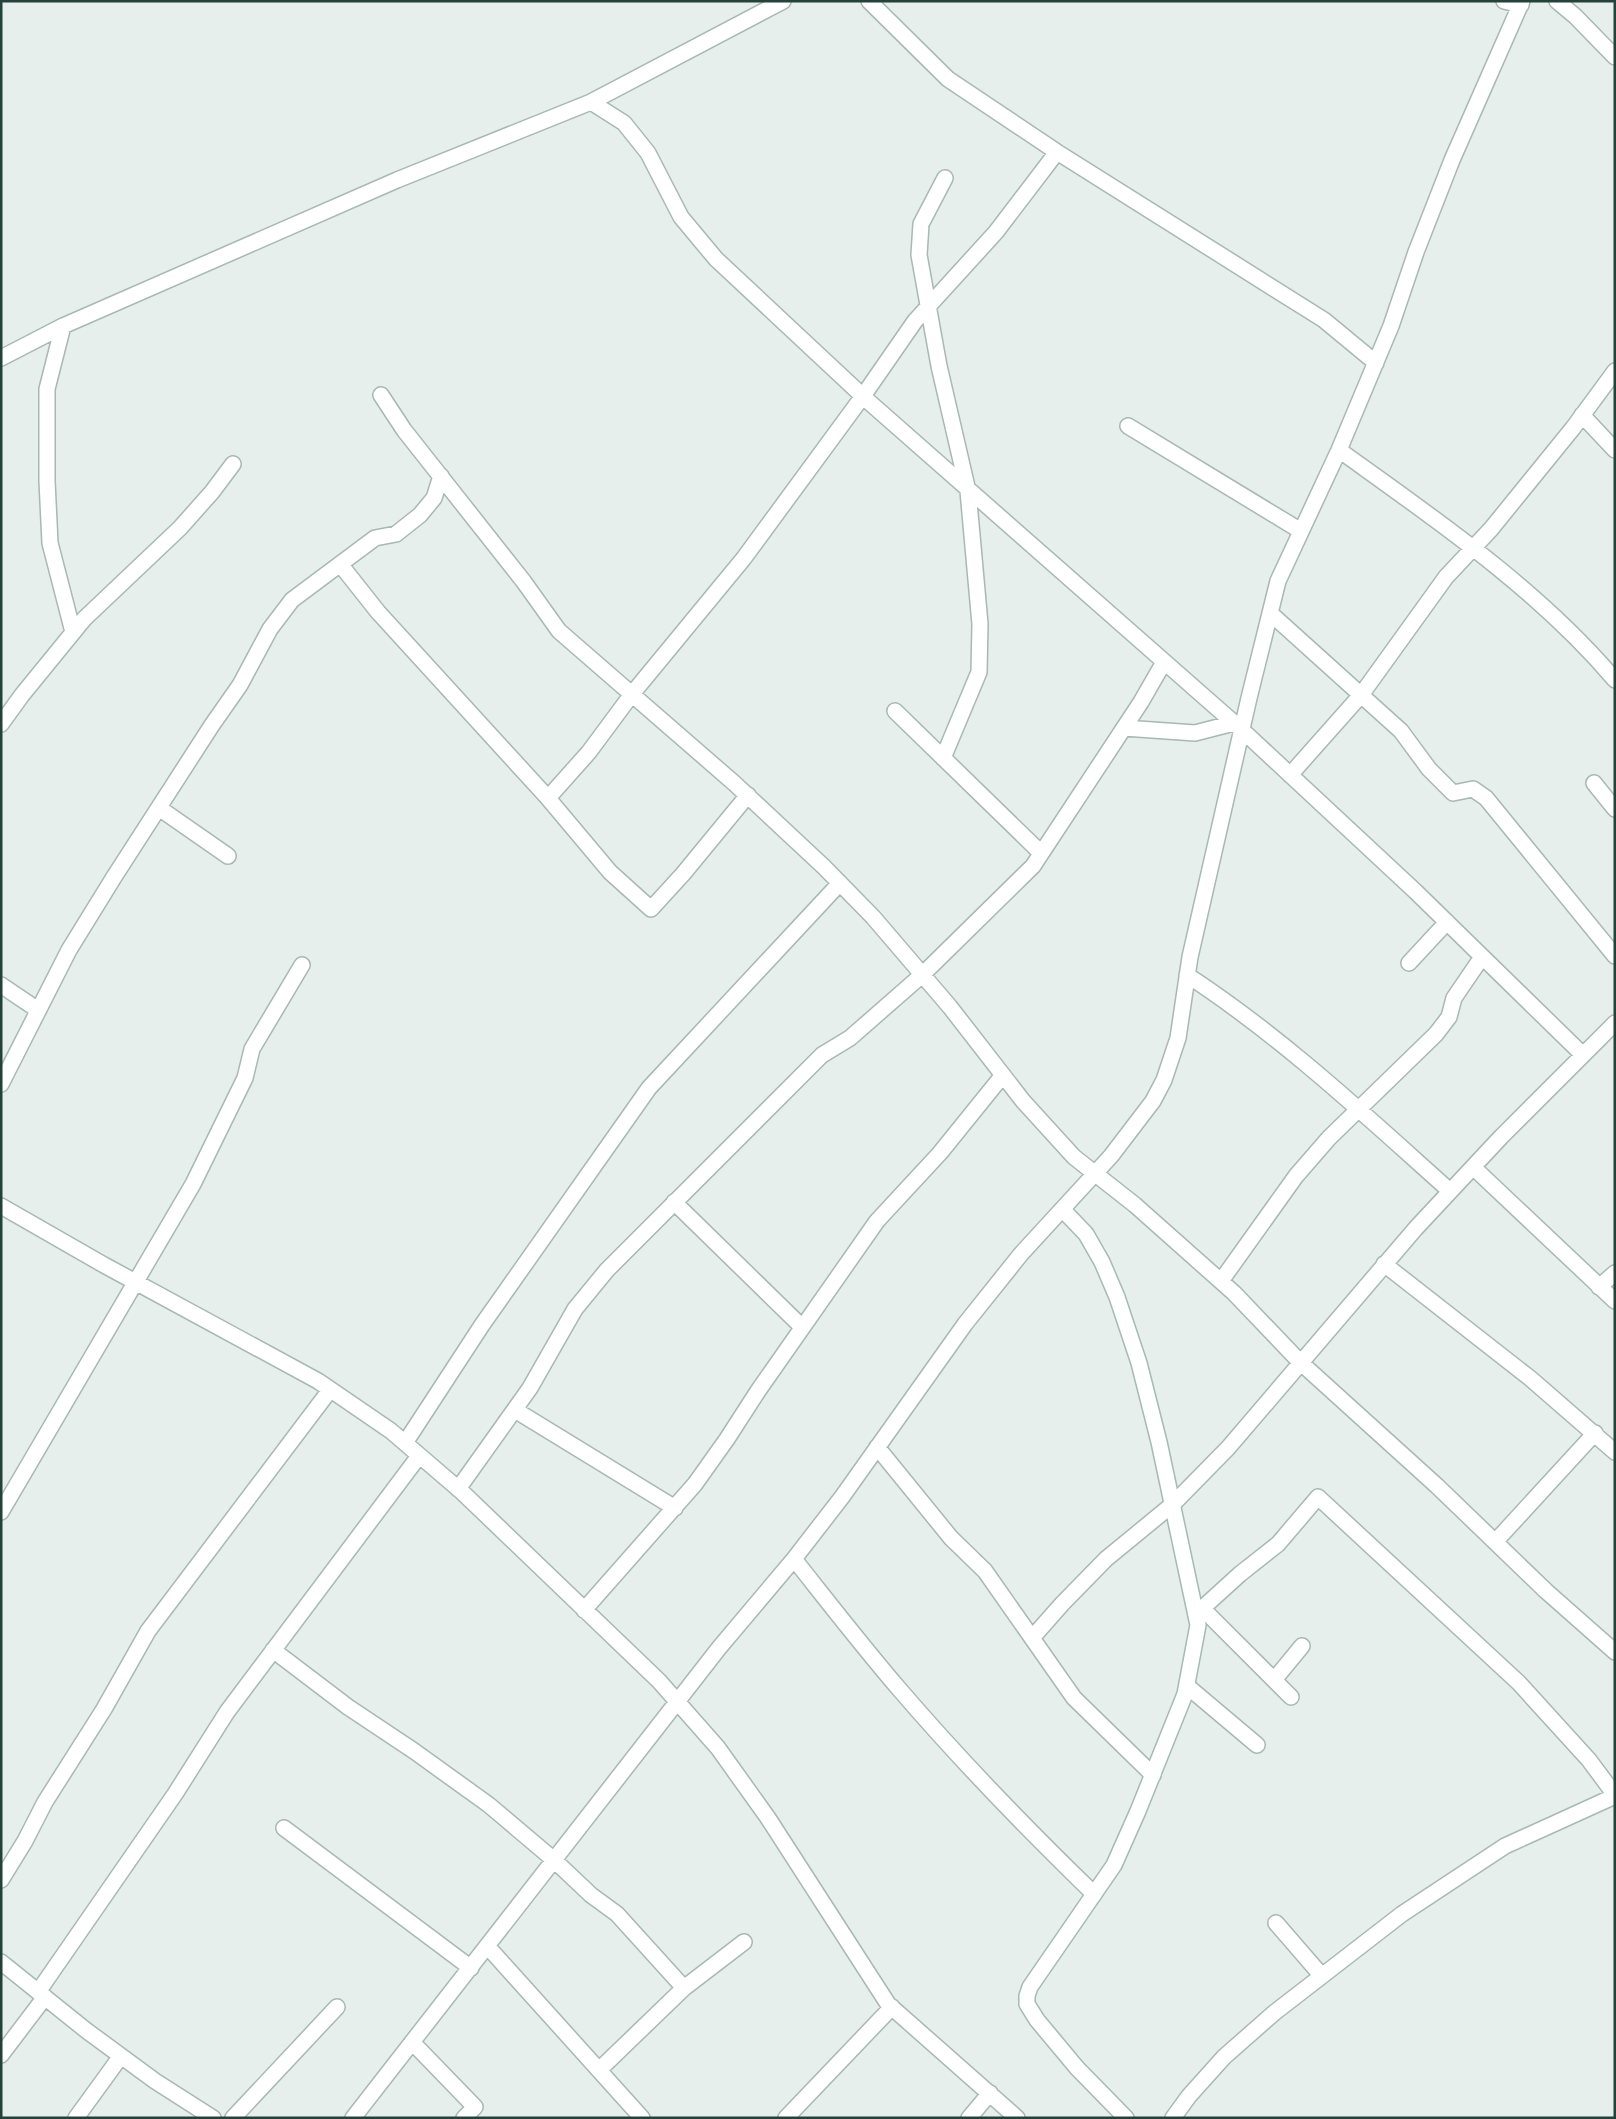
<svg xmlns="http://www.w3.org/2000/svg" width="1616" height="2119" font-family="Jost,sans-serif">
<style>
.lines{fill:none;stroke-linecap:round;stroke-linejoin:round}
.street-casing{stroke:#a8b8b2;stroke-width:18}
.secondary-casing{stroke:#a4bbb3;stroke-width:18}
.street{stroke:#fff;stroke-width:15}
.secondary{stroke:#fff;stroke-width:15}
</style>
<rect width="100%" height="100%" fill="#e6efeb"/>
<g class="lines">
<!-- street casing -->
<g class="street-casing">
<path id="street" d="M869 1 948 79 1057 152 1324 320 1376 363
M1504 1 1521 5
M1557 1 1575 16 1615 57
M591 102 624 123 648 153 681 217 716 259 868 401 1242 730 1415 891 1583 1055
M63 326 47 389V481L50 543 73 632
M1 358 63 326 397 180 591 102 783 1
M381 395 404 430 524 582 559 631 734 783 824 867 873 917 950 1007 1023 1101 1074 1157 1135 1205 1234 1293 1300 1362 1437 1486 1546 1591 1615 1652
M1582 415 1615 450
M1128 426 1301 531
M1339 450C1435 519 1538 589 1615 680
M340 564 378 612 547 797 610 872 651 909 683 874 748 795
M1270 613 1401 731 1429 769 1453 793 1473 789 1486 798 1615 956
M895 711 1041 853
M1 724 22 695 84 619 180 528 212 492 233 464
M1124 728 1195 733 1234 723
M943 758 979 672 980 624 968 491 939 366 919 255 921 224 945 178
M1290 775 1361 695 1446 577 1491 529 1573 428 1615 371
M1594 783 1615 809
M548 798 589 752 632 694 744 558 863 396 915 321 996 232 1057 152
M159 808 228 856
M1409 963 1447 922
M1187 975C1282 1037 1366 1116 1450 1191
M1 985 38 1010
M1 1084 69 950 114 877 212 725 240 685 270 629 292 600 375 538 396 534 420 515 434 498 441 476
M1473 1167 1615 1301
M674 1202 802 1327
M1 1206 104 1265 318 1381 391 1431 462 1492 659 1681 718 1748 768 1818 888 2004 1017 2118
M1384 1264 1531 1379 1615 1452
M1221 1281 1296 1176 1329 1138 1436 1034 1449 1017 1454 998 1482 957
M1599 1287 1615 1273
M515 1410 675 1508
M405 1443 482 1325 649 1088 840 883
M877 1447 951 1538 985 1571 1074 1698 1153 1775
M458 1489 530 1388 575 1309 607 1270 822 1055 850 1038 922 975 1033 866 1141 702 1164 662
M1 1512 193 1184 245 1078 252 1049 302 965
M1495 1542 1595 1433
M794 1559C829 1603 863 1647 900 1690 961 1761 1027 1829 1094 1894
M1202 1608 1291 1697
M584 1610 695 1484 727 1439 758 1391 877 1221 940 1153 1003 1075
M1196 1614 1240 1574 1278 1544 1318 1497 1519 1683 1589 1760 1615 1795
M1032 1638 1062 1604 1106 1559 1173 1504 1228 1448 1416 1228 1501 1137 1615 1023
M273 1650 348 1707 414 1751 489 1805 554 1860 591 1895 617 1914 684 1988
M1274 1680 1302 1646
M1187 1686 1257 1745
M284 1828 471 1968
M1 1880 25 1841 45 1802 104 1709 148 1631 330 1390
M1276 1923 1321 1975
M488 1947 642 2118
M1 1962 87 2031 155 2081 213 2118
M38 1992 175 1794 227 1712 419 1456
M412 2042 475 2107 464 2118
M1 2055 45 1997
M599 2070 684 1988 744 1942
M76 2118 121 2056
M233 2118 337 2007
M353 2118 719 1648 794 1559 842 1497 965 1324 1021 1254 1111 1156 1153 1101 1164 1080 1178 1038 1190 957 1249 698 1278 581 1339 450 1391 326 1416 252 1452 160 1522 1
M786 2118 892 2007
M969 2118 990 2093
M1173 2118 1189 2096 1224 2057 1274 2013 1402 1914 1505 1846 1615 1796"/>
</g>
<!-- secondary casing -->
<g class="secondary-casing">
<path id="secondary" d="M1063 1210 1086 1234 1102 1262 1117 1297 1139 1363 1159 1442 1198 1625 1185 1694 1138 1811 1114 1865 1030 1987 1027 1996V2004L1037 2020 1077 2068 1126 2118"/>
</g>
<!-- street -->
<use href="#street" class="street"/>
<!-- secondary -->
<use href="#secondary" class="secondary"/>
</g>
<!-- border -->
<rect width="1616" height="2119" fill="none" stroke="#24423a" stroke-width="5"/>
</svg>
